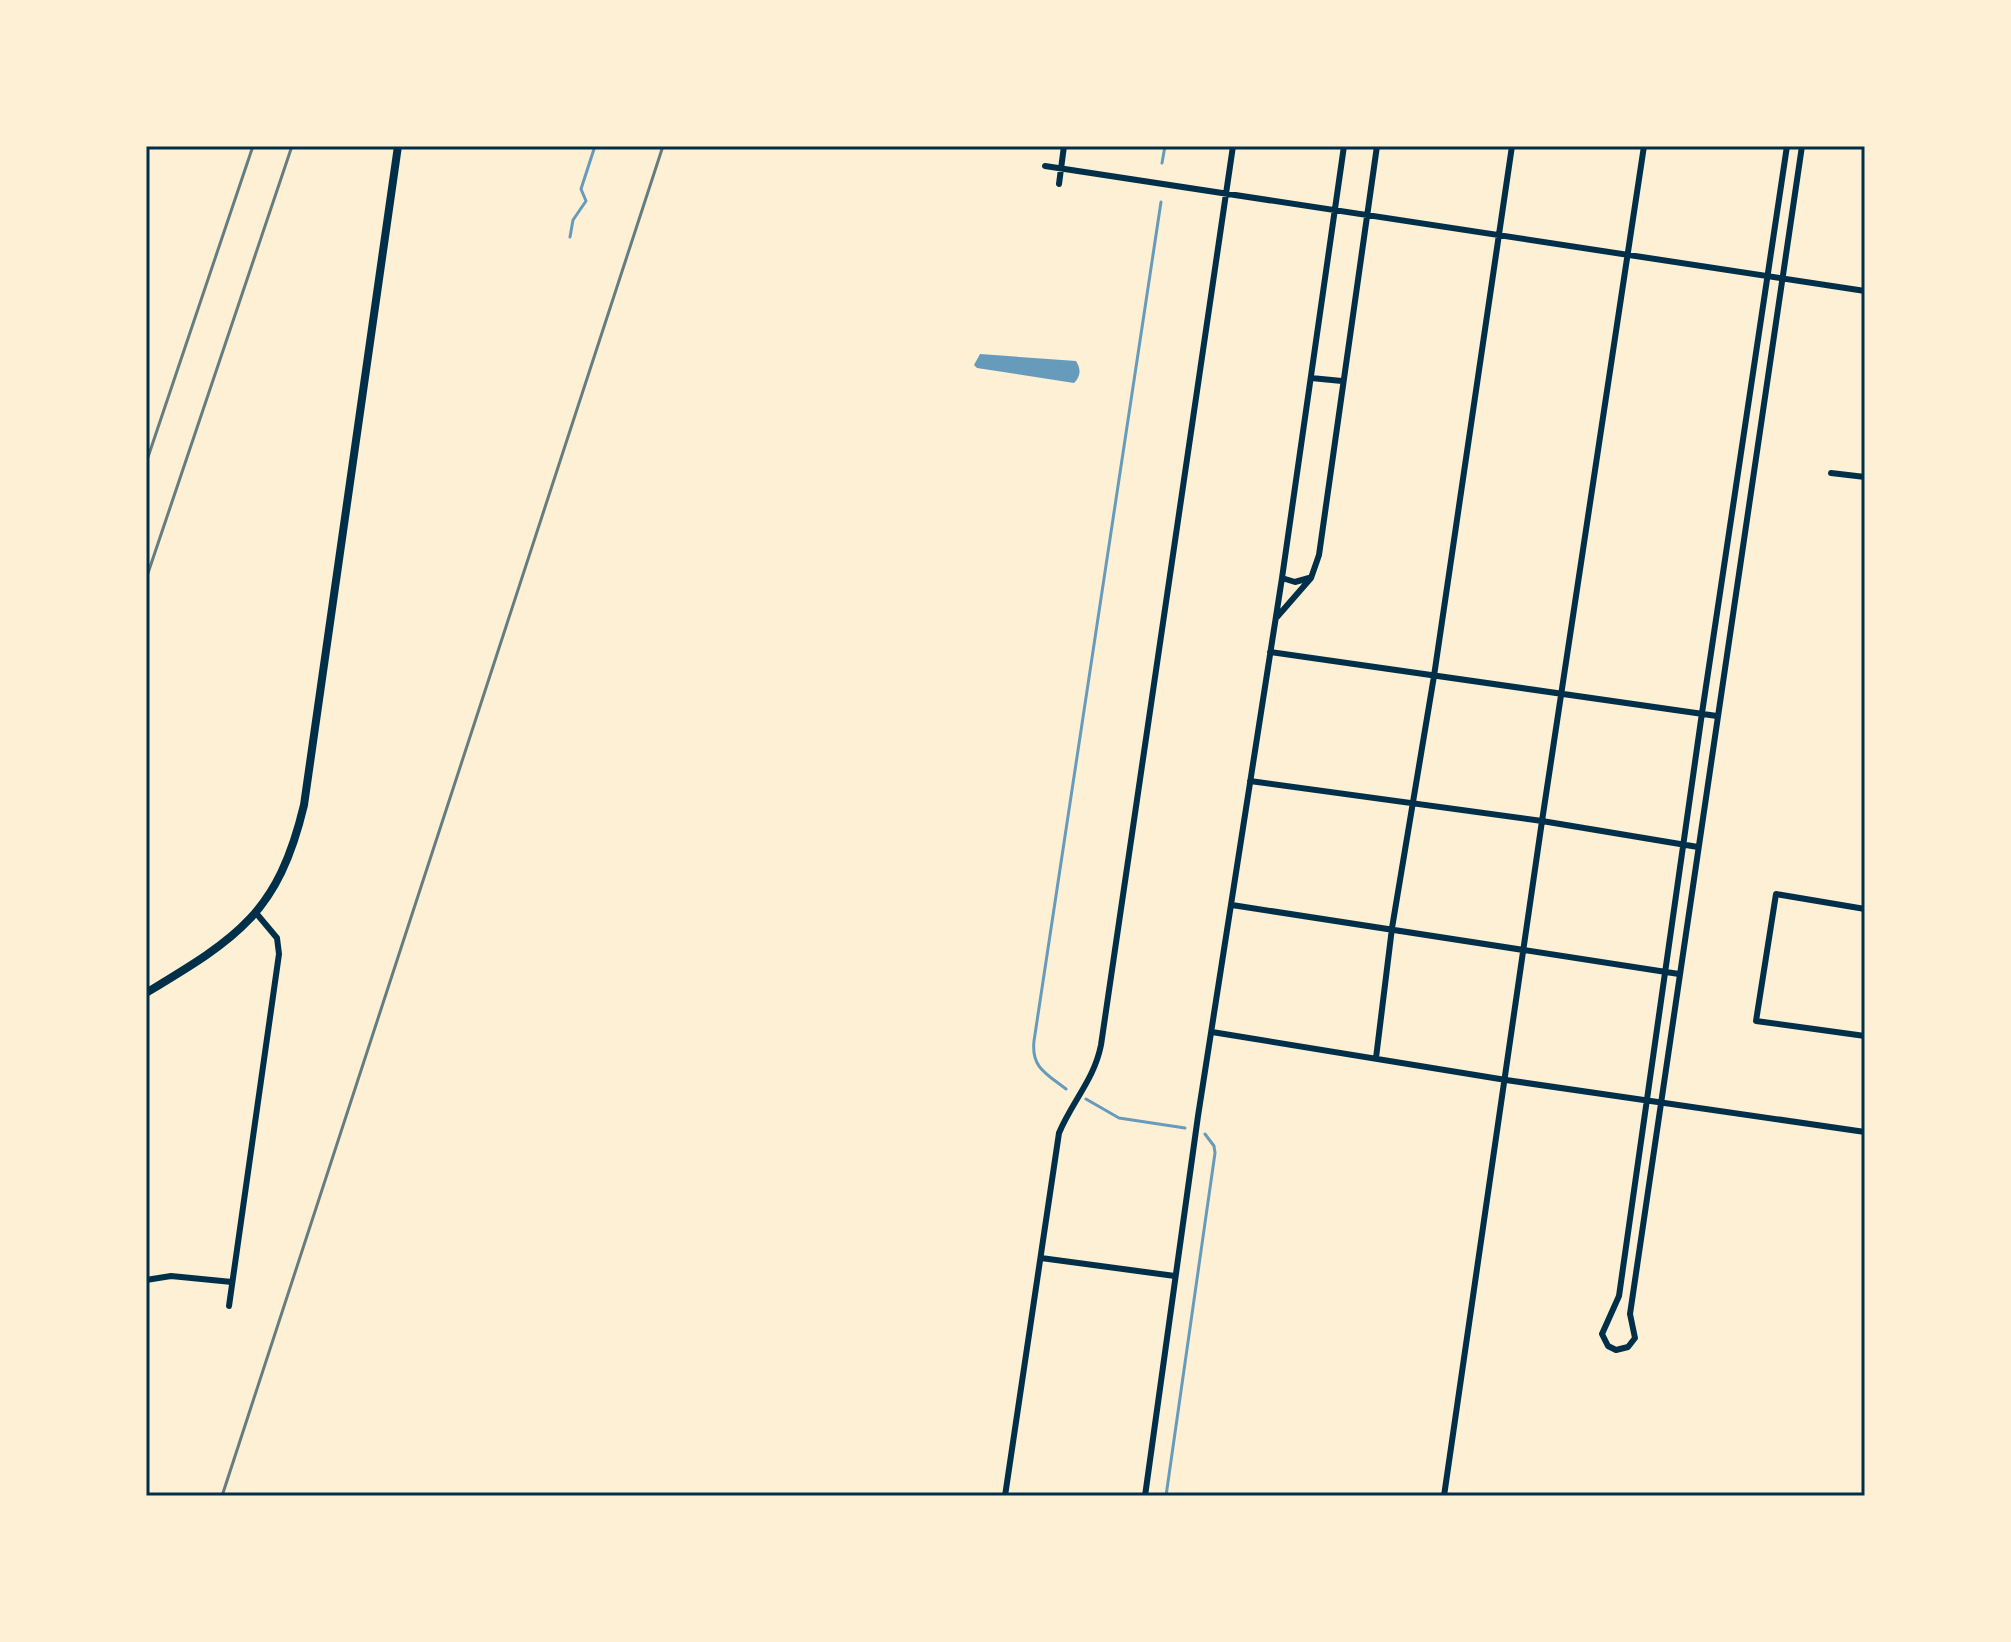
<svg xmlns="http://www.w3.org/2000/svg" width="2011" height="1642" font-family="Lato,sans-serif">
<style>
.water{fill:#669bbc}
.lines{fill:none;stroke-linecap:round;stroke-linejoin:round}
.stream{stroke:#669bbc;stroke-width:3}
.minor{stroke:#003049;stroke-width:6}
.secondary{stroke:#003049;stroke-width:8}
.rail{stroke:#657d81;stroke-width:3}
.neatline{fill:none;stroke:#003049;stroke-width:3}
</style>
<rect width="100%" height="100%" fill="#fdf0d5"/>
<!-- water -->
<path class="water" d="M980 354 1076 361C1081 369 1081 376 1074 383L977 368 974 365Z"/>
<g class="lines">
<!-- stream -->
<path class="stream" d="M1162 163 1165 146
M570 237 573 220 586 201 581 189 595 146
M1066 1089C1047 1074 1031 1068 1034 1041L1161 202
M1086 1099 1119 1118 1185 1128
M1166 1496 1215 1153 1214 1146 1205 1134"/>
<!-- minor -->
<path class="minor" d="M1787 146 1702 713 1619 1296 1602 1334 1608 1346 1616 1350 1628 1347 1635 1338 1630 1314 1802 146
M1045 166 1865 291
M1059 184 1064 146
M1311 378 1342 381
M1831 473 1865 477
M1282 578 1295 582 1309 578
M1277 617 1311 578 1319 555 1377 146
M1270 652 1717 716
M1250 781 1542 821 1698 847
M1232 905 1679 974
M1865 909 1776 894 1756 1021 1865 1036
M1212 1032 1506 1080 1865 1132
M1376 1058 1392 928 1434 676 1512 146
M1041 1258 1175 1276
M146 1280 171 1276 232 1282
M229 1306 279 954 277 938 256 913
M1005 1496 1059 1133C1073 1100 1094 1080 1101 1045L1233 146
M1145 1496 1198 1116 1282 578 1344 146
M1444 1496 1542 821 1644 146"/>
<!-- secondary -->
<path class="secondary" d="M146 993C237 938 278 914 304 805L398 146"/>
<!-- rail -->
<path class="rail" d="M146 463 253 146
M146 579 292 146
M222 1496 663 146"/>
</g>
<!-- border -->
<rect width="2011" height="1642" fill="none" stroke="#fdf0d5" stroke-width="296"/>
<rect x="148" y="148" width="1715" height="1346" class="neatline"/>
</svg>
